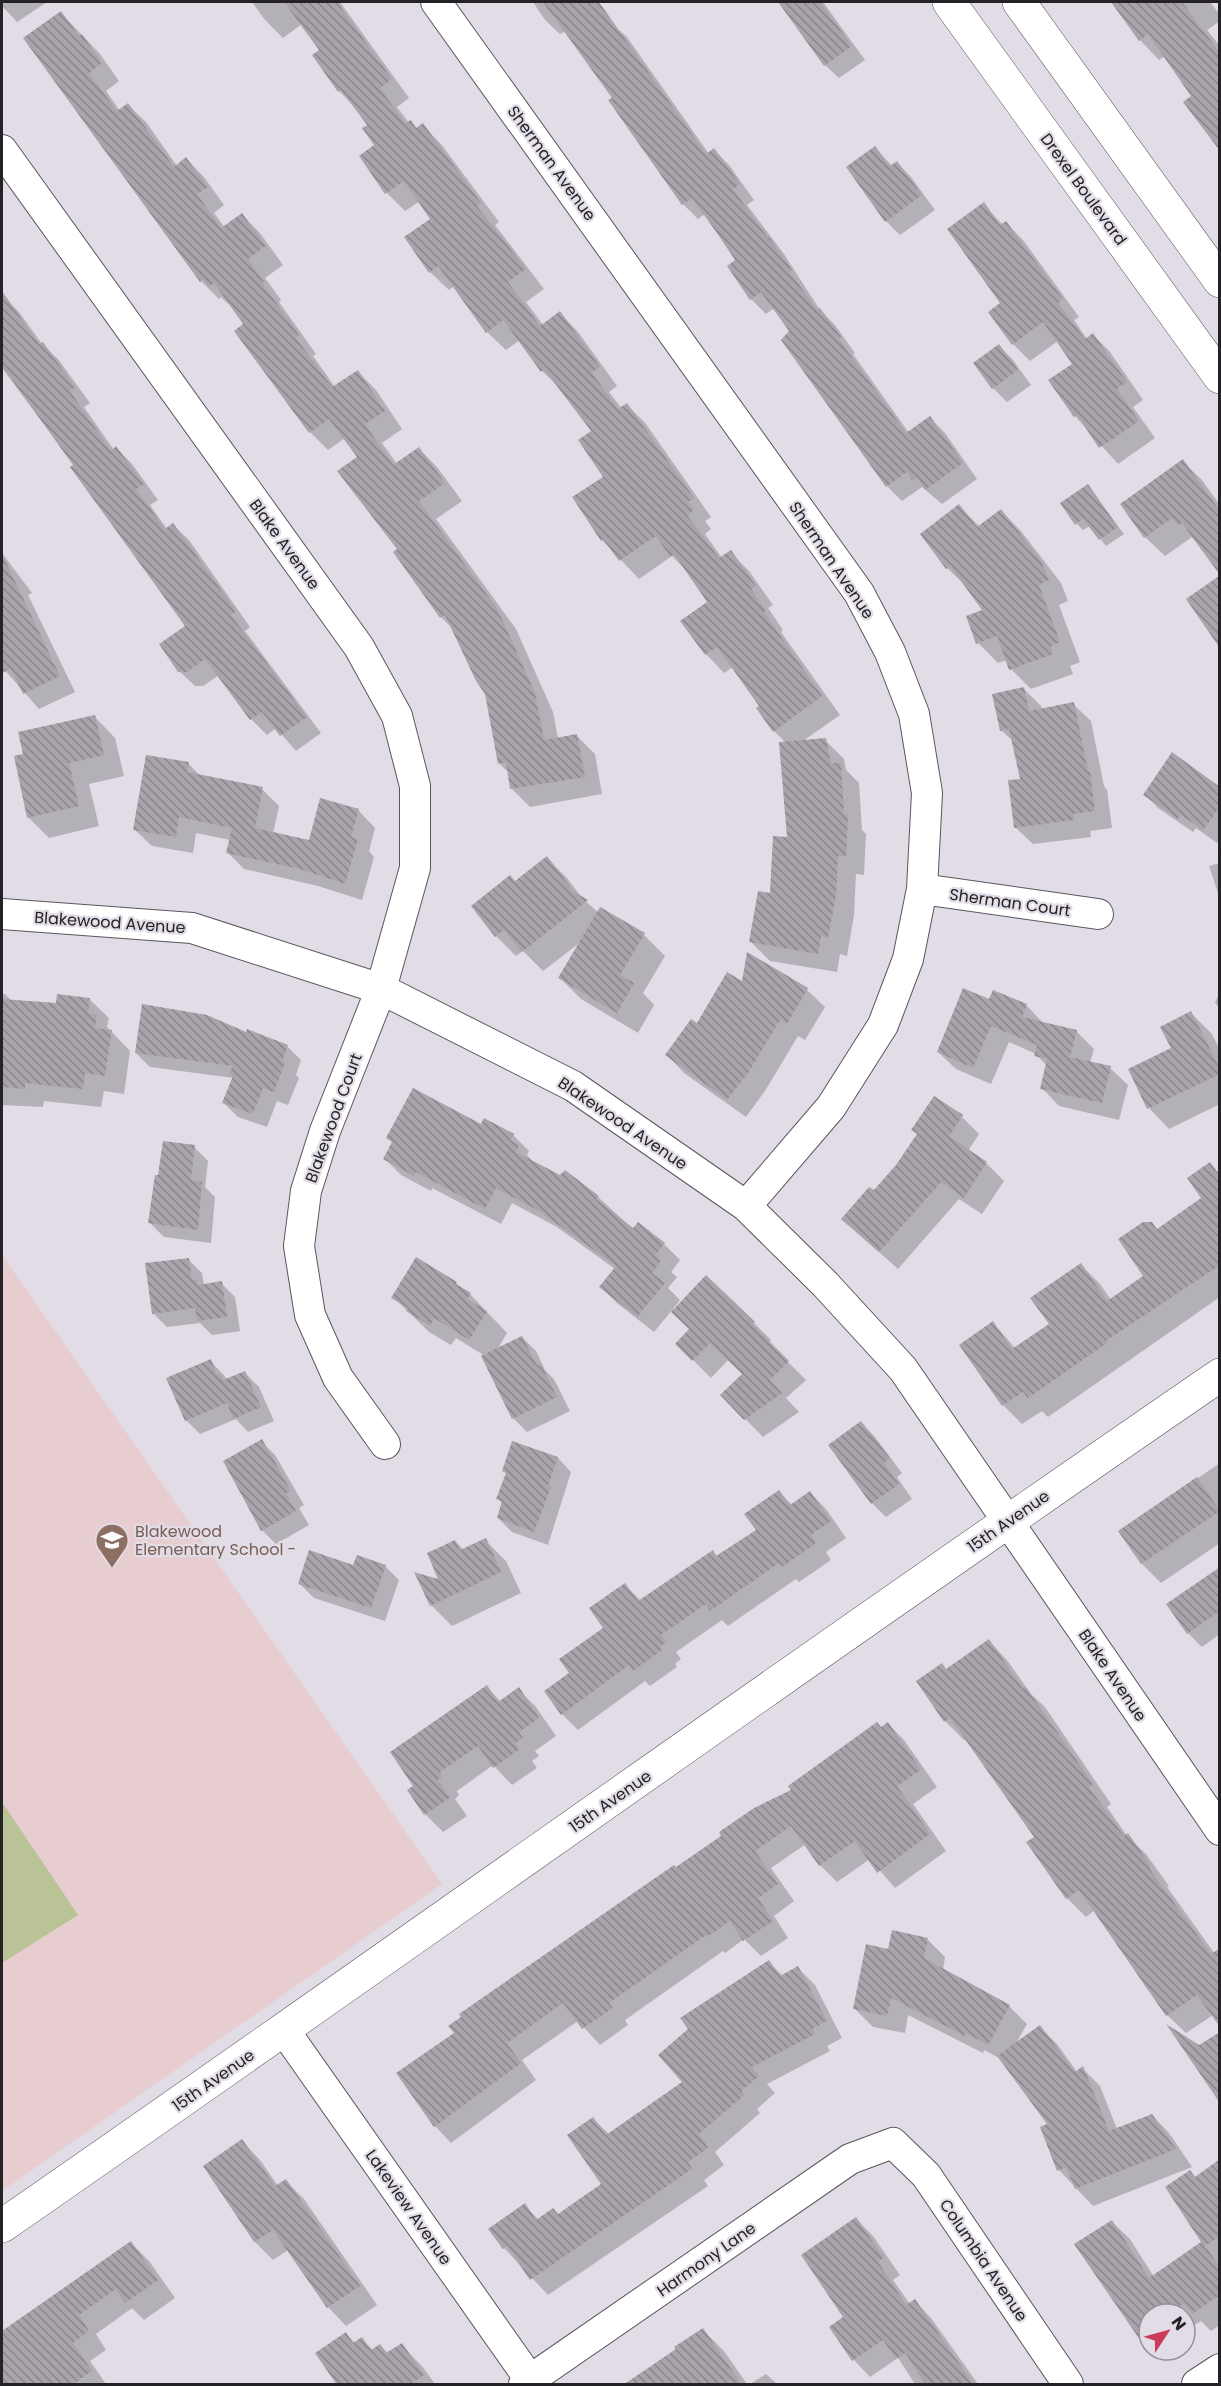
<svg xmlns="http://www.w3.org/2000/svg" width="1221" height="2386" font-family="Poppins,sans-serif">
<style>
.education{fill:#e7cdcf}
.grass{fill:#bac396}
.shadow{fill:#0003}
.building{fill:url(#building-back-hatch)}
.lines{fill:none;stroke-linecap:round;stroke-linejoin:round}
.minor-casing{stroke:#5a565e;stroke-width:32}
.tertiary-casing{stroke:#5a565e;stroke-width:34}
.minor{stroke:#fff;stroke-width:30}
.tertiary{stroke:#fff;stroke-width:33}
.labels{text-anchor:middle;stroke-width:4.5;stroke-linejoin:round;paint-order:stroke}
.street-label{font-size:16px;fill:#242226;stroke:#e1dce5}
.education-label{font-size:16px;fill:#785e54;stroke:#e1dce5;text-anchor:start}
</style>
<defs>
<pattern id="building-back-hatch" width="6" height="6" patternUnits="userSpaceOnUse" patternTransform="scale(1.5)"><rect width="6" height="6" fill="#aaa3ab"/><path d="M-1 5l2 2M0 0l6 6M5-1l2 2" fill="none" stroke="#8a848b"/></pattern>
</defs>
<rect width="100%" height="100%" fill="#e1dce5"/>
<!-- education -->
<path class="education" d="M2 1255 442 1884 2 2191Z"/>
<!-- grass -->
<path class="grass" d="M2 1802 78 1915 2 1963Z"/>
<!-- shadow -->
<path class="shadow" d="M2 2H47L17 22 2 6Z
M252 2H340L409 98 397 107 409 123 410 122 417 129 422 125 441 144 499 222 495 225 544 289 526 302 543 325 560 313 578 332 617 386 609 392 622 409 627 405 646 424 711 517 705 521 711 529 705 534 722 558 730 552 749 571 773 605 768 608 783 630 781 632 840 715 803 741 825 740 844 759 846 770 859 783 862 830 866 834 864 875 856 874 854 915 847 956 840 954 837 972 770 961 751 942 772 895 789 838 786 743 774 731 761 707 733 667 724 673 706 654 709 602 689 573 672 556 639 579 602 540 606 477 593 432 561 389 542 371 520 340 506 350 487 332 454 286 449 290 430 272 432 219 420 201 405 211 387 193 377 145 369 125 356 108 339 91 321 51 302 24 283 38 265 20Z
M533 2H595L611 23 627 37 709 154 714 150 729 165 754 200 747 205 784 254 820 310 835 325 855 353 853 354 909 433 930 418 945 433 977 479 942 504 922 487 902 501 887 486 791 331 774 308 766 314 751 299 737 261 705 214 698 219 683 204 614 98 566 31 560 34 545 20Z
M780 2H823L865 60 839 78 825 65Z
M1113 2H1210L1220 15V21L1207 30 1220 46V149L1194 96 1165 56 1159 60 1140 40Z
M61 13 100 54 119 81 106 91 120 111 128 105 146 122 177 166 186 159 204 177 224 205 214 213 225 228 242 215 260 233 283 265 265 278 281 300 279 302 316 354 313 356 335 387 358 372 376 390 402 429 382 443 397 464 419 449 437 467 462 501 436 519 516 629 553 712 558 739 577 736 595 754 602 794 530 807 512 789 509 773 499 763 486 693 453 629 441 617 399 550 359 457 345 438 328 450 310 432 230 302 228 304 221 297 219 299 201 281 25 39Z
M875 148 892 166 897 163 911 177 935 210 900 235 886 221Z
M983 204 1003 225 1006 223 1023 240 1079 317 1074 320 1087 339 1093 335 1110 352 1143 400 1133 407 1155 438 1118 464 1075 416 1050 381 1074 365 1058 341 1030 361 1013 344 1002 303Z
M3 296 19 312 42 344 58 359 90 403 84 407 114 450 116 448 132 464 158 500 150 505 167 529 173 525 189 540 250 627 245 631 321 733 296 751 276 728 267 735 251 719 219 675 203 686H195L179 671 187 626 75 466 2 368V298Z
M999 346 1013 360 1031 385 1007 402 993 388Z
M1182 461 1202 480 1220 505V573L1192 537 1165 556 1145 537Z
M1088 486 1124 534 1106 546 1090 526 1083 530 1077 524Z
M959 506 980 527 1001 511 1021 531 1061 583 1068 601 1059 605 1080 662 1070 666 1073 674 1031 689 1011 669 1008 660 998 663 978 643 985 611 968 588 947 568Z
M2 553 32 593 28 595 75 692 39 709 2 667Z
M1220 577V641L1188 600Z
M1024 689 1041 706 1042 710 1073 704 1091 721 1104 786 1107 790 1112 828 1090 831 1091 837 1033 844 1015 827 1022 780 1014 742 1001 730Z
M95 717 115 738 124 776 89 784 99 826 49 838 28 817 24 755Z
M188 763 201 777 262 789 279 806 273 834 310 842 322 800 359 811 375 828 369 851 374 857 362 900 318 886 244 869 227 852 230 840 196 833 193 853 152 846 135 830Z
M1220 789V840L1217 843 1196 828 1193 832 1158 808 1145 794Z
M547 858 567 878 583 899 599 913 644 935 665 956 643 993 654 1005 638 1033 581 999 560 978 582 941 543 971 523 951 516 956 496 936 515 882Z
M1220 863V899L1209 866Z
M743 983 807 990 825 1007 805 1040 798 1036 765 1091 746 1117 684 1073 667 1055Z
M1220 991V1008L1215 1003Z
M993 992 1027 1006 1044 1024 1076 1031 1094 1049 1090 1063 1110 1068 1128 1085 1119 1120 1059 1106 1042 1088 1047 1066 1036 1054 1009 1042 991 1084 956 1069 938 1052 990 1001Z
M2 994H5L12 1001 57 1004 89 999 109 1018 107 1027 130 1051 124 1094 104 1091 101 1107 44 1101 43 1107 3 1105 2 1103Z
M1191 1013 1212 1034 1220 1050V1104L1169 1129 1149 1108Z
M246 1034 287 1046 301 1060 296 1075 299 1078 288 1105 277 1101 267 1127 238 1117 224 1103 234 1078 150 1067 136 1053Z
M962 1117 979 1134 968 1151 986 1163 1004 1181 982 1214 959 1199 898 1269 861 1236 874 1192Z
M481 1126 513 1135 529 1151 527 1155 534 1163 598 1197 634 1230 664 1244 680 1260 671 1272 677 1277 668 1288 680 1300 673 1309 675 1310 754 1323 771 1340 769 1343 806 1380 786 1398 799 1412 763 1437 722 1395 744 1374 728 1360 711 1378 677 1344 690 1329 672 1310 654 1332 617 1303 601 1287 615 1269 557 1227 512 1203 501 1224 432 1188 431 1191 401 1175 385 1159 393 1143 388 1138Z
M194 1147 208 1161 205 1187 215 1197 211 1243 164 1237 150 1223Z
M1210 1164 1220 1174V1297L1048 1417 1042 1411 1022 1424 1003 1405 993 1323 1016 1349 1052 1324 1081 1265 1100 1284 1111 1300 1145 1276 1158 1230 1203 1198Z
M188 1259 202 1273 204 1285 221 1283 235 1297 240 1331 212 1335 200 1323 167 1327 153 1313Z
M456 1284 470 1294 507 1333 497 1350 522 1337 536 1351 545 1370 554 1379 570 1411 527 1432 513 1418 483 1356H485L456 1338 451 1345 429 1332 393 1297Z
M210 1361 224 1375 227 1380 245 1373 259 1387 274 1421 248 1432 236 1419 200 1434 186 1420Z
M861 1423 875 1437 902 1473 897 1477 912 1499 886 1517 872 1503Z
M261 1441 275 1455 304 1505 299 1508 309 1525 276 1544 262 1530Z
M558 1458 571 1472 548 1545 512 1532 498 1518 503 1504 498 1499 507 1474 503 1471Z
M1220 1463V1543L1161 1583 1142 1564 1120 1532Z
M779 1492 792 1505 810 1493 826 1509 846 1538 826 1552 831 1560 799 1582 796 1579 728 1626 722 1620 676 1652 681 1659 675 1664 677 1667 650 1686 645 1681 578 1730 562 1714 571 1673 605 1628 625 1585 641 1601 713 1552 718 1557 758 1530Z
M485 1540 506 1561 521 1593 452 1626 431 1605 455 1541 464 1550Z
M354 1566H385L399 1580 385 1621 314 1598 300 1584Z
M1220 1569V1634L1202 1647 1188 1633Z
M989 1641 1007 1660 1031 1694 1045 1707 1111 1804 1107 1807 1127 1836 1146 1854 1169 1886 1167 1887 1220 1961 1213 2015 1186 2033 1167 2015 1095 1910 1086 1917 1067 1898 1036 1837 966 1739 964 1740 945 1721 918 1682 942 1665 947 1670Z
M487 1687 501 1702 518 1689 536 1707 556 1736 535 1751 539 1756 532 1761 537 1768 512 1785 493 1765 457 1791 459 1795 455 1799 467 1816 443 1832 425 1814 409 1791 415 1786Z
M888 1724 904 1740 937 1787 913 1804 946 1851 895 1888 870 1859 837 1882 820 1865 806 1844 771 1868 794 1901 774 1916 788 1938 761 1956 744 1939 725 1953 723 1951 625 2020 628 2025 600 2045 578 2021 522 2060 536 2080 451 2143 435 2126 456 2034 676 1869 794 1791Z
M927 1939 945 1957 943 1970 1009 2006 1027 2024 1015 2045 1040 2027 1057 2044 1077 2072 1082 2068 1100 2086 1117 2129 1152 2115 1169 2133 1192 2167 1093 2206 1059 2170 1049 2125 1001 2059 984 2050 983 2053 908 2015 905 2033 873 2027 855 2009 889 1951Z
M769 1962 783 1976 798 1968 815 1985 842 2038 827 2046 830 2051 767 2084 775 2093 757 2109 760 2113 715 2152 724 2165 704 2180 708 2186 548 2295 504 2248 524 2205 539 2220 559 2215 603 2184 593 2119 609 2134 684 2082Z
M242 2141 260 2160 278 2186 286 2181 304 2199 377 2305 346 2326 328 2307 288 2250 273 2260 255 2242 205 2166Z
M1196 2178 1220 2199V2325L1211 2331 1201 2321 1185 2331V2314H1149V2346L1112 2222 1130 2239 1154 2277 1203 2243Z
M856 2219 873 2236 900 2275 893 2280 910 2304 915 2301 931 2318 978 2384H915L898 2358 870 2377 854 2360 845 2317Z
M131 2243 149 2261 175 2298 144 2320 132 2308 96 2334 106 2350 90 2361 106 2384H2V2341Z
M703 2330 724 2351 747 2384H636L633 2380Z
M346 2334 355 2343 362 2339 373 2350 380 2345 388 2353 401 2345 422 2366 435 2384H339Z
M766 2374 777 2384H750Z"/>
<!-- building -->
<path class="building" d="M284 2H337L392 79 380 88 405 123 411 120 416 128 423 123 481 203 477 206 526 269 508 282 540 326 560 311 600 367 592 373 618 409 627 403 694 498 688 502 694 510 687 515 719 558 731 550 756 586 751 589 766 611 764 612 822 696 773 732 756 708 759 706 717 647 705 655 680 621 707 602 674 554 670 557 656 536 619 561 603 539 601 541 572 497 603 477 578 440 591 431 544 369 541 372 503 320 486 333 438 266 429 273 404 237 430 219 404 181 385 194 359 156 374 145 362 128 367 125 341 90 338 92 312 55 319 50Z
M543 2H599L706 154 714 148 740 184 733 189 768 238 769 237 792 270 790 272 817 310 820 308 841 337 839 339 906 433 930 416 963 463 925 490 917 477 912 480 907 472 886 487 781 340 789 331 761 292 750 300 727 266 735 260 719 236 692 198 682 205 608 100 612 98Z
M778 2H820L852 46 824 66Z
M1111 2H1182L1220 53V151L1183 102 1191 96 1148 34 1139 41Z
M61 11 79 36 82 34 102 63 89 73 117 111 128 103 174 167 186 157 208 187 197 194 221 228 242 213 266 246 248 259 264 282 262 283 299 335 296 338 332 387 358 370 385 411 365 424 393 465 419 447 445 483 419 501 498 610 535 693 544 740 577 734 585 777 510 789 506 762 498 764 485 694 476 681 445 615 440 618 393 552 397 549 337 471 357 457 329 419 309 433 234 331 243 324 214 283 209 287 203 279 200 282 23 38Z
M875 146 890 166 897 161 922 195 885 222 846 167Z
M984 202 1000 225 1006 221 1063 299 1058 303 1085 339 1093 333 1127 382 1117 389 1139 421 1099 448 1077 415 1074 417 1048 380 1072 364 1043 322 1012 345 988 312 1000 303 947 229Z
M2 291 39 344 43 342 75 387 70 391 111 451 116 446 144 484 136 489 165 529 173 523 236 611 231 615 307 717 280 736 262 712 250 720 205 659 187 672H178L159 644 185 626 70 467 73 465 2 366Z
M999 344 1018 370 992 389 973 363Z
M1183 459 1220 511V575L1182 523 1178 526 1172 518 1144 538 1120 504Z
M1088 484 1118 527 1099 540 1083 519 1075 525 1060 503Z
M959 504 977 527 1001 509 1041 561 1049 580 1039 585 1060 642 1051 646 1053 654 1009 670 997 636 976 644 966 616 982 610 950 566 946 569 920 534Z
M2 554 60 676 23 694 11 669 2 673Z
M1219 576V647L1186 599Z
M1024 687 1029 711 1074 702 1088 771H1090L1095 811 1073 814 1074 820 1014 828 1008 780 1020 779 1009 729 1000 731 992 694Z
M95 715 104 755 69 763 79 806 27 818 14 756 23 754 18 732Z
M826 738 831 763H841L844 814H848L846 856H838L836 895 828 938 821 936 818 954 749 942 758 891 770 893 773 836 787 837 779 742Z
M1172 752 1220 787V807L1203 830 1181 815 1178 819 1143 795Z
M146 755 189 762 187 772 263 787 255 828 309 840 320 798 359 809 351 837 358 839 345 884 300 869 226 853 232 828 179 817 176 837 133 830Z
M547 856 572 889 571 890 588 900 522 952 504 930 495 937 471 906 510 875 515 881Z
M600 907 645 933 620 975 634 983 617 1013 558 978Z
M747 952 808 988 787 1024 780 1020 748 1073 727 1100 665 1055 691 1019 697 1023 727 972 742 981Z
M963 988 989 999 993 990 1027 1004 1022 1017 1077 1030 1070 1057 1111 1066 1102 1103 1040 1089 1047 1059 1034 1056 1037 1045 991 1026 973 1068 937 1052Z
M57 994 90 998 88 1013 97 1015 95 1028 112 1030 105 1076 85 1073 83 1089 25 1083V1089L2 1087V999L56 1003Z
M142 1004 207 1015 246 1032 247 1029 288 1045 282 1061 285 1063 274 1092 263 1088 253 1114 222 1103 233 1076 229 1074 233 1066 135 1053Z
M1191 1011 1220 1069V1074L1147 1109 1128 1069 1171 1048 1160 1027Z
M413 1088 481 1124 484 1118 514 1134 510 1140 519 1145 516 1152 560 1175 565 1170 599 1196 596 1199 633 1228 638 1222 665 1243 655 1255 661 1260 652 1273 665 1283 637 1317 599 1287 616 1266 539 1211 496 1188 485 1209 416 1172 414 1176 383 1159 392 1142 386 1138Z
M934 1096 963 1115 949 1136 987 1162 964 1198 941 1182 879 1252 841 1219 869 1187 874 1190 896 1165 917 1134 911 1130Z
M163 1141 195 1145 191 1180 202 1182 198 1230 148 1223 155 1175H158Z
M1210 1162 1220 1176V1265L1106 1341 1107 1343 1028 1398 1023 1392 1002 1406 959 1345 993 1321 1012 1349 1049 1324 1030 1298 1081 1263 1107 1301 1143 1276 1118 1239 1143 1222H1152L1157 1229 1201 1198 1187 1178Z
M416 1257 457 1282 456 1284 471 1293 467 1299 487 1311 469 1340 434 1318 430 1326 406 1311 408 1308 391 1298Z
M189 1258 192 1280 197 1279 198 1285 222 1281 227 1317 197 1321 195 1308 152 1314 145 1263Z
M706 1275 755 1322 752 1324 789 1361 770 1380 782 1393 744 1420 720 1395 742 1374 710 1343 692 1361 675 1344 689 1329 671 1312Z
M522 1336 537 1365 541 1364 557 1397 512 1419 481 1356Z
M211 1359 217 1375 220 1374 223 1380 245 1371 261 1407 233 1419 227 1403 185 1421 166 1378Z
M861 1421 890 1458 884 1463 899 1484 871 1504 828 1445Z
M262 1439 291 1491 286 1493 296 1511 261 1531 223 1461Z
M512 1441 558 1457 548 1486 551 1487 534 1532 497 1518 502 1501 496 1499 506 1473 502 1471Z
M1197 1477 1220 1511 1141 1564 1118 1531Z
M779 1490 790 1505 810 1491 831 1521 811 1535 816 1543 782 1567 779 1563 710 1611 706 1604 661 1635 666 1642 660 1647 662 1650 633 1671 629 1665 561 1715 544 1691 569 1673 559 1659 603 1628 589 1608 625 1583 638 1601 713 1550 716 1556 756 1530 744 1514Z
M486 1538 501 1572 430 1606 414 1572 438 1579 427 1553 455 1540 460 1550Z
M309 1550 353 1565 357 1555 386 1565 371 1608 298 1584Z
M1220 1567V1611L1187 1634 1166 1604Z
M989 1639 1023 1689 1026 1687 1093 1784 1089 1787 1124 1836 1128 1833 1151 1866 1149 1868 1211 1954 1220 1948V2027L1197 1995 1166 2016 1079 1890 1066 1899 1026 1842 1034 1837 950 1718 944 1722 916 1681 942 1663 946 1669Z
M487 1685 498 1702 519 1687 539 1718 519 1732 523 1738 515 1743 520 1749 493 1768 478 1746 440 1772 442 1777 438 1780 450 1798 424 1815 407 1790 413 1786 390 1752Z
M877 1722 881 1727 888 1722 921 1770 897 1786 930 1834 877 1873 855 1841 819 1866 791 1826 755 1851 778 1884 758 1898 773 1921 743 1941 730 1921 707 1937 706 1935 609 2003 613 2008 582 2029 563 2003 507 2043 521 2063 434 2127 396 2073 454 2033 448 2026 461 2017 459 2014 674 1865 676 1867 721 1836 719 1832 754 1808 791 1790 788 1786Z
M892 1930 928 1938 924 1958 1010 2005 988 2045 966 2033 965 2036 891 1998 887 2016 853 2009 866 1944 888 1949Z
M769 1960 780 1976 798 1966 827 2021 812 2029 815 2034 752 2067 759 2076 741 2091 744 2095 699 2134 708 2148 688 2162 692 2169 530 2280 507 2246 503 2249 488 2229 525 2203 536 2220 553 2208 558 2214 601 2184 567 2135 593 2117 606 2135 682 2082 658 2055 688 2029 680 2018Z
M1166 2024 1199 2045 1220 2032V2103Z
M1040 2025 1075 2072 1083 2066 1109 2131 1152 2114 1176 2149 1075 2189 1066 2167 1057 2171 1040 2127 1047 2124 997 2056Z
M242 2139 275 2186 286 2179 360 2286 327 2308 273 2230 254 2242 203 2166Z
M1220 2159V2236L1205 2246 1220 2267V2295L1192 2314 1184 2303 1167 2314H1149V2353L1074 2244 1112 2220 1149 2278 1201 2242 1165 2187 1190 2170 1195 2177Z
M856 2217 884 2258 878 2262 906 2305 915 2299 974 2385H926L905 2353 896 2359 883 2340 852 2361 829 2327 843 2317 801 2255Z
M131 2241 158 2280 125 2303 116 2289 79 2315 89 2331 73 2343 92 2371 72 2385H2V2331Z
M703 2328 742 2385H623L676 2349 674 2347Z
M346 2332 353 2343 362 2337 371 2350 380 2344 386 2353 402 2343 424 2375 409 2385H337L315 2353Z"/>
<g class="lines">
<!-- minor casing -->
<g class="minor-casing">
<path id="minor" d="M436 2 859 593 890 652 914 714 927 793 922 889 908 959 883 1025 831 1107 746 1206
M2 150 359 647 397 716 415 786V868L381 989 325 1131 306 1191 299 1246 310 1315 338 1378 385 1444
M922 889 1098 914
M2 914 192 928 381 989 573 1086 746 1206 825 1284 903 1369 1220 1830
M284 2030 533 2384
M524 2384 850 2159 893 2143 926 2175 1068 2384
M1197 2384 1220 2369"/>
</g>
<!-- tertiary casing -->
<g class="tertiary-casing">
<path id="tertiary" d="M949 2 1220 377
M1019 2 1220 281
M2 2226C409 1944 811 1655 1220 1375"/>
</g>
<!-- minor -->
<use href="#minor" class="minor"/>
<!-- tertiary -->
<use href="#tertiary" class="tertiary"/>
</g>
<!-- icons -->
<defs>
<g id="school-pin" transform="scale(1.725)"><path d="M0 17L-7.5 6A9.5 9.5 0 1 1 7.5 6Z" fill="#8d6e63" stroke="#e1dce5"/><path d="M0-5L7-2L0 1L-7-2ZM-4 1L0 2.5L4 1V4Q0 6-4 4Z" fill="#fff"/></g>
</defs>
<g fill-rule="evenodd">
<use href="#school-pin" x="112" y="1540"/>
</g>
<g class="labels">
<!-- street labels -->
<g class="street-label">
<text transform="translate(552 163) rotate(54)" y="6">Sherman Avenue</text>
<text transform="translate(1084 189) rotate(54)" y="6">Drexel Boulevard</text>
<text transform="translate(285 544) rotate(54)" y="6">Blake Avenue</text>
<text transform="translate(832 560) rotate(56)" y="6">Sherman Avenue</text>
<text transform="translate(1010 902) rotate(8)" y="6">Sherman Court</text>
<text transform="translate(110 922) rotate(4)" y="6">Blakewood Avenue</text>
<text transform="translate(333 1118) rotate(-70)" y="6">Blakewood Court</text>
<text transform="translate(623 1123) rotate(34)" y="6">Blakewood Avenue</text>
<text transform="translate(1008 1521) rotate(-35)" y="6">15th Avenue</text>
<text transform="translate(1113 1675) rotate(56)" y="6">Blake Avenue</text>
<text transform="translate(610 1801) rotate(-35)" y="6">15th Avenue</text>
<text transform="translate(213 2080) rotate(-35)" y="6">15th Avenue</text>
<text transform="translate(409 2207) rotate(55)" y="6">Lakeview Avenue</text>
<text transform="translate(706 2259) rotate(-35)" y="6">Harmony Lane</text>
<text transform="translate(984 2260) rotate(56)" y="6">Columbia Avenue</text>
</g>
<!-- education labels -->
<g class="education-label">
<text x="135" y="1537">Blakewood<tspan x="135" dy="18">Elementary School -</tspan></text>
</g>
</g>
<!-- border -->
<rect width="1221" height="2386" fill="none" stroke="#242226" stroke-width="6"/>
<!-- north arrow -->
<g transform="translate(1167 2332) rotate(54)"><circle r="28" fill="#e1dce5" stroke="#959299" stroke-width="1.5"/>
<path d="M0-4.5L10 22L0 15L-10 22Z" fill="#ca3a5a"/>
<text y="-9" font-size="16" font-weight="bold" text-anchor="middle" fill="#242226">N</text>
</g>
</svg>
